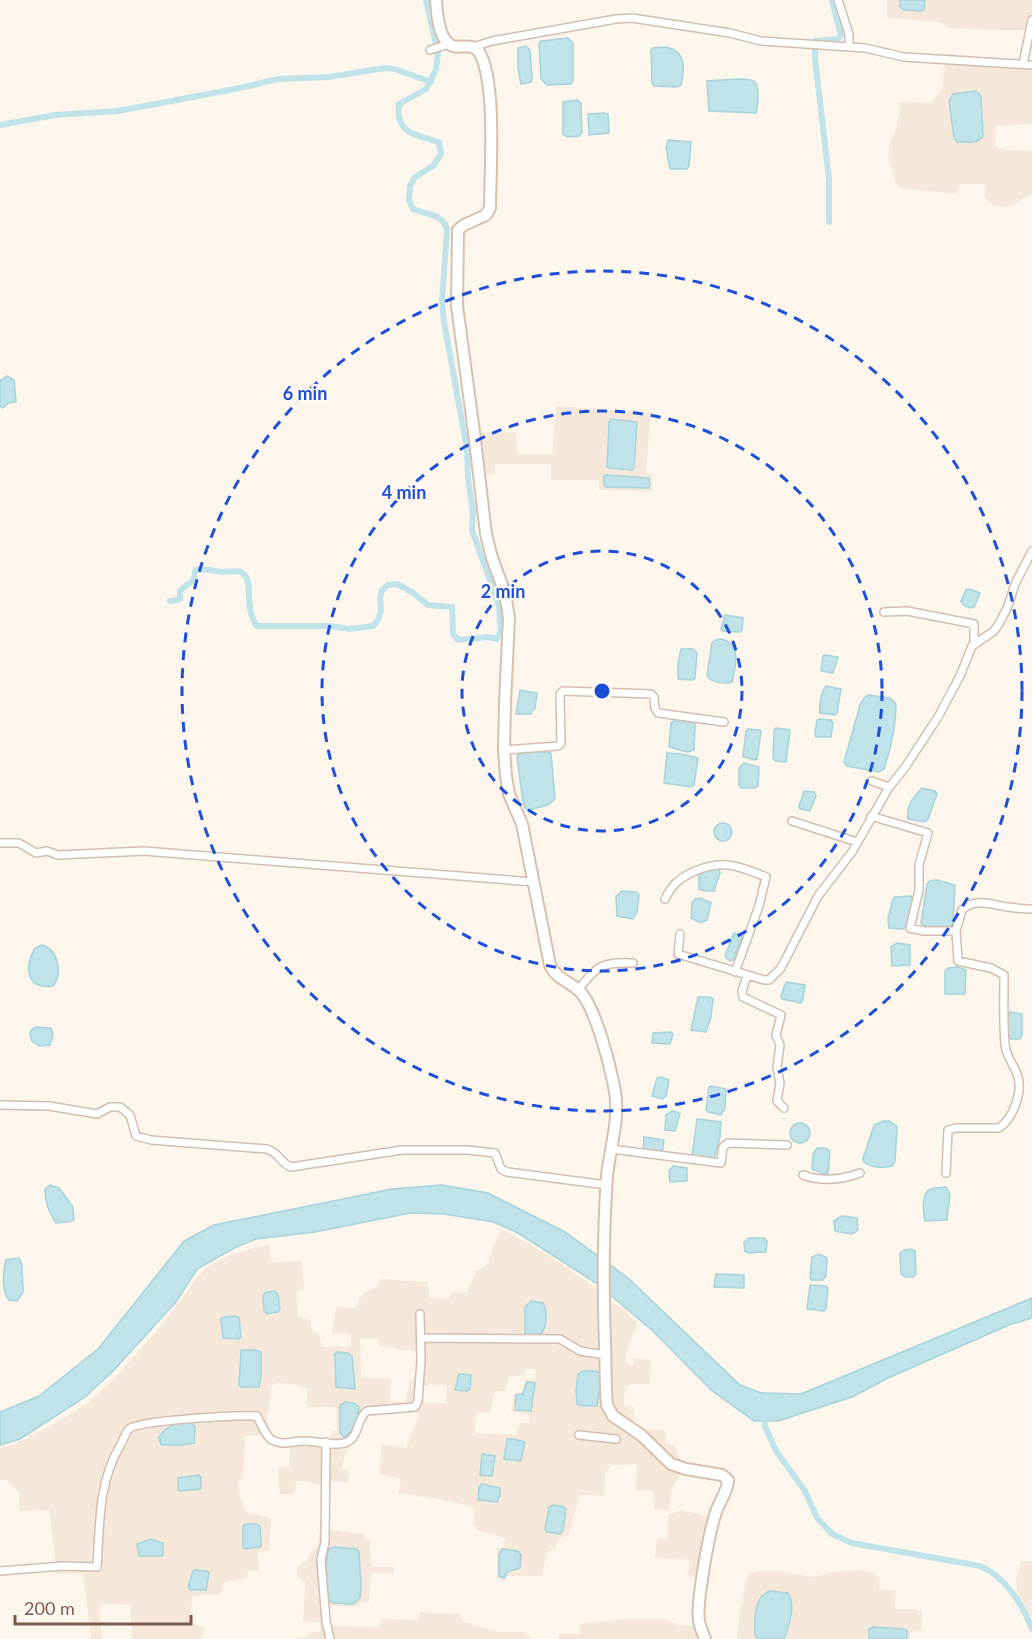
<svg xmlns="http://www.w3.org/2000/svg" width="1032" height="1639" font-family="Lato,sans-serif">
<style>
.residential{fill:#f5e8da;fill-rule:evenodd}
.water{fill:#bfe3e8;stroke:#a5d3da;stroke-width:1.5}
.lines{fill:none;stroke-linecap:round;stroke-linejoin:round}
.canal{stroke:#bfe3e8;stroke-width:6}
.minor-casing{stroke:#d1beb0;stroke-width:10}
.secondary-casing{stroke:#d6c0b0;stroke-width:14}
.minor{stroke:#fff;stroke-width:7}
.secondary{stroke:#fff;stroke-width:10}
.ring{fill:none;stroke:#1d4ed8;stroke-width:3;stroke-dasharray:10 8}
.centre{fill:#1d4ed8;stroke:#fffaf3;stroke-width:3}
.ring-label{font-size:18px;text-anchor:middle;font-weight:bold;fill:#1d4ed8;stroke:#fffaf3;stroke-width:4.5;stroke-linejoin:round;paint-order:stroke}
</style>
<rect width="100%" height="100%" fill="#fdf6ec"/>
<!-- residential -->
<path class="residential" d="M887 0H1032V28L1031 29 1026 30H995L949 28 939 22 887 18Z
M946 54 1032 62V124L996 126 995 146 1009 150 1032 151V193L1009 207 994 206 984 197 986 184H960L957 194 898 188 888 159 890 141 896 131 901 102 930 103 940 92 943 84Z
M556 406 651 413 646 473 653 474 652 491 599 490V480H551V464H495V474H483L478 437 479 433 516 432 518 454H552Z
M500 1230 506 1231 550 1256 598 1290 637 1322 636 1327 626 1352 627 1364 634 1365V1359L651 1360 650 1384H632L625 1387 624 1406 634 1407V1426L637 1429 663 1430 666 1433V1443L675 1446 677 1451 681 1463 679 1476 671 1491 669 1510 654 1509 653 1491 636 1490 637 1464 611 1465 605 1475 604 1496 580 1495 568 1536 559 1538 555 1550 547 1552 542 1576H507V1580L497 1579V1548L504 1547 505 1538 480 1531 474 1526V1507L437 1499 398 1493 401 1479 379 1474 382 1444 406 1448 419 1415 417 1412 367 1415 362 1420 357 1441 351 1445 345 1455 342 1469 350 1472 348 1482H330L320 1485 307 1481H296L295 1494H280L278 1481 279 1467H289L290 1446 267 1444 261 1435 245 1436 243 1478 238 1480 239 1493 246 1512 271 1518 269 1550 258 1552 259 1570 248 1571 247 1578 224 1582 221 1594 193 1596 189 1623 205 1627 201 1639H132L130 1605 108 1604 99 1606 102 1639H91L83 1573 57 1574 49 1510 19 1511V1493L7 1480H0V1448L17 1443 56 1423 88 1403 116 1376 154 1334 205 1268 229 1255 269 1244 272 1262 302 1261 304 1289 297 1292 298 1317 311 1320 312 1331 319 1333 322 1347 351 1346V1334L332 1333 336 1307 356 1308 362 1294 377 1287 382 1279 428 1282 430 1297 448 1299 451 1293 467 1292 476 1271 486 1266ZM360 1339H378L379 1346 417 1352 416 1378 410 1381 405 1402 390 1401 391 1379 361 1377ZM526 1369H536L534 1380 525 1379 522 1392 514 1393 511 1411 530 1415 529 1423H519L516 1435 475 1433 476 1413 490 1412 495 1391H505L509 1376H523ZM277 1383 291 1384 307 1388V1407H337V1431H332L330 1439 299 1437 279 1438 272 1433 267 1421 272 1386ZM430 1384 447 1386 446 1403H424L423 1386Z
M681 1510 711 1517 698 1578 687 1576 690 1560 655 1558 657 1538 667 1539 669 1514Z
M330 1530 363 1534 370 1542 371 1567H394V1573H371L369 1602H361L359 1606H328L330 1626 378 1627 382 1619 418 1620 420 1612 459 1614 464 1622 498 1632H524L533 1639H294L308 1636 311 1632H320V1623L303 1621 305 1582 297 1578V1566L307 1560 318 1543 319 1532Z
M1021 1561H1032V1619L1017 1591 1016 1580Z
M862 1570 873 1573 880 1578 879 1589 896 1591 895 1609H916L922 1612V1630L910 1632V1639H737L739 1617 748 1574 758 1571H780L813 1577 831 1572Z
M626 1619H665L679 1625 692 1626 705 1623 709 1639H559V1634H579L580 1624Z"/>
<!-- water -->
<path class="water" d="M900 0H925L924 9 920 11 904 10 900 7Z
M568 38 573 43V80L571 84 547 85 541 79 539 43 541 41Z
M526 46 530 50 532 79 531 82 521 84 518 68V48Z
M666 47C686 51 685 67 681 85L677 87 654 86 652 83 651 50 653 48Z
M738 79C742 79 751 79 754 81 760 86 758 106 756 113L709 111 707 81Z
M976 91 981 96 983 136C978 144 966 142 957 142L954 138 949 101 953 94Z
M578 100 581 103 582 133 579 136 567 137 563 134V102Z
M604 113 608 114 609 133 589 135 588 114Z
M668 140 691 142 689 166 687 169H670L666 147Z
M7 376 14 380 16 402 8 403 3 408 0 406V381Z
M611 419 637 422 634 468 632 470 609 468 607 467 609 422Z
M606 475 649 478 650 486 649 488 606 487 604 485V476Z
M970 589 980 593 974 607 970 608 963 605 961 601 966 590Z
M725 615 743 618 742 630 740 632 722 631 721 629Z
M721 639C742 644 736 666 732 682 725 684 711 683 707 676L712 643 716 640Z
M681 649H693L697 653 695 679 692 680 678 679V664Z
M825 655 838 657 833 673 821 671 823 656Z
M826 686 841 689 837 713 835 715 820 713C819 705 821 692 826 686Z
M520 690 537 693 535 709 532 710 531 714H516Z
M868 695 890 698 896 704C896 727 891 748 884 769L879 772 847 766 844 762 860 705 864 698Z
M820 719 831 720 833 723 831 737H816L815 733 817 720Z
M674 721 693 722 695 724 694 750 687 752 669 747 671 723Z
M776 728 790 730 786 762 776 761 773 759 774 730Z
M748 729 760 730 761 732 757 759 755 760 743 757 746 731Z
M535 751 551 753 555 799 548 805 528 810 525 808 523 802 517 757 518 754Z
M667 753 682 754 698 758 694 785 692 787 664 783Z
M744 763 759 767 758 786 755 788H741L739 785V768Z
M922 788 935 791 937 794 928 819 925 822 908 819C906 805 913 798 922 788Z
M804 791 814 792 816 796 810 811 800 809 799 806Z
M714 832a9 9 0 1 1 18 0a9 9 0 1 1-18 0Z
M719 867 720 873 714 891H704L699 889V873L702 869Z
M937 880 955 885 953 922 952 926C943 929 927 930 921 923L927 884 930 881Z
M622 891 636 892 639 895 637 912 633 919 617 916 616 896Z
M911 896 913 901 906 926 903 929 889 928 888 918 893 899 895 897Z
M700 898 711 903 707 920 701 923 691 918 692 902 695 899Z
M734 933 741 935 742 938 733 960 730 961 725 956Z
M897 943 910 945V965L892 966 891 947Z
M42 945C58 949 63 974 53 986 26 990 24 967 35 948Z
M958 967 966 970 965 994H945V971L948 968Z
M786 982 805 985 803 999 801 1003 782 999 781 996Z
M698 997H710L713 999 711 1017 706 1032 691 1030Z
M1010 1012 1022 1014V1035L1020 1039H1010L1007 1037V1020Z
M36 1027 51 1028 53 1035 50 1045 39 1046 32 1041 30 1033 32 1029Z
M671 1032 673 1034 670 1044 652 1043 653 1033Z
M661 1077 669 1080 666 1096 662 1099 652 1096 657 1078Z
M711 1086 726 1089 725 1108 721 1115 708 1112 706 1110 709 1087Z
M672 1111 680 1113 675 1131 665 1130 666 1115Z
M697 1119 721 1122 720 1137 714 1159 692 1156Z
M883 1121H889L896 1125 897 1129 895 1161 892 1166C883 1168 871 1168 864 1162L863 1158 874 1125Z
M790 1133a10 10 0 1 1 20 0a10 10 0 1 1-20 0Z
M644 1137 664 1140 662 1155 643 1150Z
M817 1148H825L830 1151 828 1173 824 1174 812 1169 813 1154Z
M673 1166 687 1168V1181L670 1182 669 1171Z
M50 1185 59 1188 73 1207 74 1220 68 1222 56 1223C49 1213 45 1201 45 1189Z
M442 1185 488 1193 565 1232 628 1278 740 1385 761 1393 801 1394 1032 1298V1318L1009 1325 888 1378 852 1397 778 1421H754L711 1390 654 1332 596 1283 518 1233 494 1222 444 1214 410 1213 315 1232 256 1239 236 1247 197 1269 176 1302 113 1371 85 1397 20 1439 0 1445V1412L39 1396 98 1349 184 1241 214 1225 392 1189Z
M946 1187 950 1194 947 1220 925 1221C923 1213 921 1192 931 1189 935 1187 942 1188 946 1187Z
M842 1216 857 1218 858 1229 856 1232 851 1234 835 1231 834 1221Z
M749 1238H764L767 1241 766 1252 748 1253 745 1251 744 1242Z
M911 1249 915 1251 916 1274 913 1277H905L901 1274 900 1253 904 1250Z
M819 1254 827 1258 826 1276 823 1280H811L810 1276 812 1257Z
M19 1258 22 1265 23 1292 17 1301 9 1300C1 1291 3 1272 6 1260Z
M716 1274 744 1275V1288L714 1287Z
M810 1285 826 1286 828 1288 826 1309 824 1311 807 1309Z
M275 1291 278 1294 280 1309 278 1312 267 1314 264 1311 263 1296 266 1292Z
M531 1301 543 1303C548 1312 547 1326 541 1334L525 1335V1307Z
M236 1316 239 1318 241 1337 239 1339 223 1338 221 1319 224 1317Z
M241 1350H256L261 1352V1378L259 1387H241L239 1385Z
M337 1352 348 1353 352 1356 355 1389 336 1387 335 1354Z
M583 1371H596L602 1376 597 1406H584L577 1404 576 1390 578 1374Z
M459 1374 471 1375 470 1389 467 1391 455 1390Z
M527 1382 535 1383 531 1411 515 1410 516 1395 523 1394Z
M345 1402 354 1403 359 1407C358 1420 354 1430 344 1438L340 1432V1405Z
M190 1422 195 1427 194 1443 182 1445H161L159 1437C166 1426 178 1422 190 1422Z
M507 1439H514L525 1442 521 1461 504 1459Z
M482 1454 495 1456 492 1476 480 1475Z
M199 1475 201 1478V1489L180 1491 178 1490V1478Z
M482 1484 500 1488V1495L497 1502 478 1500 479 1487Z
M553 1505 562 1506 566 1509 563 1530 560 1534 547 1532 545 1529 549 1507Z
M245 1524H257L260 1526 261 1545 260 1547 245 1549 243 1547V1527Z
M151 1539 163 1543V1554L162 1556H139L137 1544Z
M334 1547 357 1549 359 1552 361 1585 360 1598 353 1604 333 1603 327 1598C326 1581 324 1566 329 1549Z
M502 1549 518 1551 521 1555 520 1568 507 1572 504 1578 499 1576V1555Z
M196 1570 207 1571 209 1573 206 1590H190L188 1587 193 1571Z
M770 1591 788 1593C796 1606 789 1626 784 1639H758L755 1635C754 1620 754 1596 770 1591Z
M873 1627 904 1629 907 1631V1639H869V1629Z"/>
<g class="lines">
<!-- canal -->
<path class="canal" d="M0 125 55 115 118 111 240 88 278 79 329 77 385 68 395 69 431 82
M829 222V179L815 59V41L838 39 841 36 832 0
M170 601 180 599V591L194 579 195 571 198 569C206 569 214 571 222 572 228 572 236 570 241 572 255 578 243 609 257 626H330L350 629 373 626 378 620 381 610 380 598 382 590 388 585 397 584 412 592 428 605 452 607 453 634 458 640 489 637 497 639 501 630 499 606 472 530 473 511 468 479 467 449 444 322 442 301 447 229C442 213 426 215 413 209L409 200 410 186 415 177 433 166 441 154 439 142C415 135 395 133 399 104L426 89 436 70 438 53 426 0
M764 1413 765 1426 776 1451 805 1491 817 1518 832 1534 852 1543 980 1566C1005 1576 1023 1605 1032 1629"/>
<!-- minor casing -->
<g class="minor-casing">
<path id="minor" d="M838 0 849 34V47
M473 47 492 41 616 19 632 18 730 33 761 41 865 48 904 57 1032 65
M430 50 449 44
M1023 64 1032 20
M884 612 907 611 974 624V644
M504 750 558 746 561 743 560 694 563 691 651 694 654 697 655 708 658 713 724 722
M872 781 889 787
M871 816 928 833 919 865V890L910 928 924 931H956L958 961 991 968 1004 975C1004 998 1003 1021 1005 1044 1006 1057 1013 1063 1017 1074 1024 1091 1013 1118 999 1128H956L948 1130 946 1173
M792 821 857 842
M0 843H19L36 853 47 851 58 855 144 851 534 882
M665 899C672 884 680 878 695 871 723 859 739 866 766 877L759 906 735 972
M956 931 962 910C975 897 992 905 1008 907 1016 908 1024 909 1032 909
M680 934 678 954 764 980H769L781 968 818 896 852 852 888 789 906 766 938 717 960 676 972 646 994 631 999 624 1008 606 1015 584 1032 551
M747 976 742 991 743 997 781 1015 776 1035 780 1045 777 1067 780 1083 777 1101 784 1108
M578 990C598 965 601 962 633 963
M0 1105 49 1106 97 1114 110 1107H120L130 1115 136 1136 151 1140 267 1149C280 1153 280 1163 291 1167L402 1150H467L495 1153 501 1169 507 1172 607 1185
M611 1149 721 1163 723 1147 728 1143 787 1145
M803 1175C822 1182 841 1180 860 1173
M421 1338 560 1339 580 1351 606 1355
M579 1435 616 1439
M326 1442 325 1542 321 1560 326 1621 330 1639
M0 1571 63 1566 97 1567C100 1524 98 1483 120 1446 123 1441 125 1433 129 1429 139 1420 239 1415 257 1416 261 1423 265 1436 272 1440 283 1446 293 1441 304 1441 317 1441 336 1447 347 1442 359 1437 357 1418 367 1411L415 1407 418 1401 421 1361 420 1314"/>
</g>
<!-- secondary casing -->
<g class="secondary-casing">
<path id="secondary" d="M436 0C437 13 438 35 449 44 457 51 471 41 479 52 497 81 490 172 490 208L486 215 464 225 458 230 457 306 474 432 486 534 492 558 505 593 509 618 505 703 504 750 506 776 509 794 522 824 550 965C557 981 574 982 583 995 597 1015 609 1061 614 1086 621 1116 610 1147 607 1176 603 1232 603 1290 605 1346 606 1365 605 1386 607 1405L613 1416 641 1435 671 1464 686 1469 722 1475 728 1480C728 1492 718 1503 715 1515 709 1534 696 1603 699 1621 700 1627 703 1633 705 1639"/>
</g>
<!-- minor -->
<use href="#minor" class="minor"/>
<!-- secondary -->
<use href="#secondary" class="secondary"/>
</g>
<!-- distance rings -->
<g class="ring">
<circle cx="602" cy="691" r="140"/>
<circle cx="602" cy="691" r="280"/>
<circle cx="602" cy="691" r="420"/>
</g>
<circle cx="602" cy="691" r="9" class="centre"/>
<g class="ring-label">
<text x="305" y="400">6 min</text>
<text x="404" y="499">4 min</text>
<text x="503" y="598">2 min</text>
</g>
<!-- scale -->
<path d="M15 1615v9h176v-9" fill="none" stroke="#7a5c4d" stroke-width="3"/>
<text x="24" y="1615" font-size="18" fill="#7a5c4d" stroke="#fffaf3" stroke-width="4.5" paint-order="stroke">200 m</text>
</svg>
